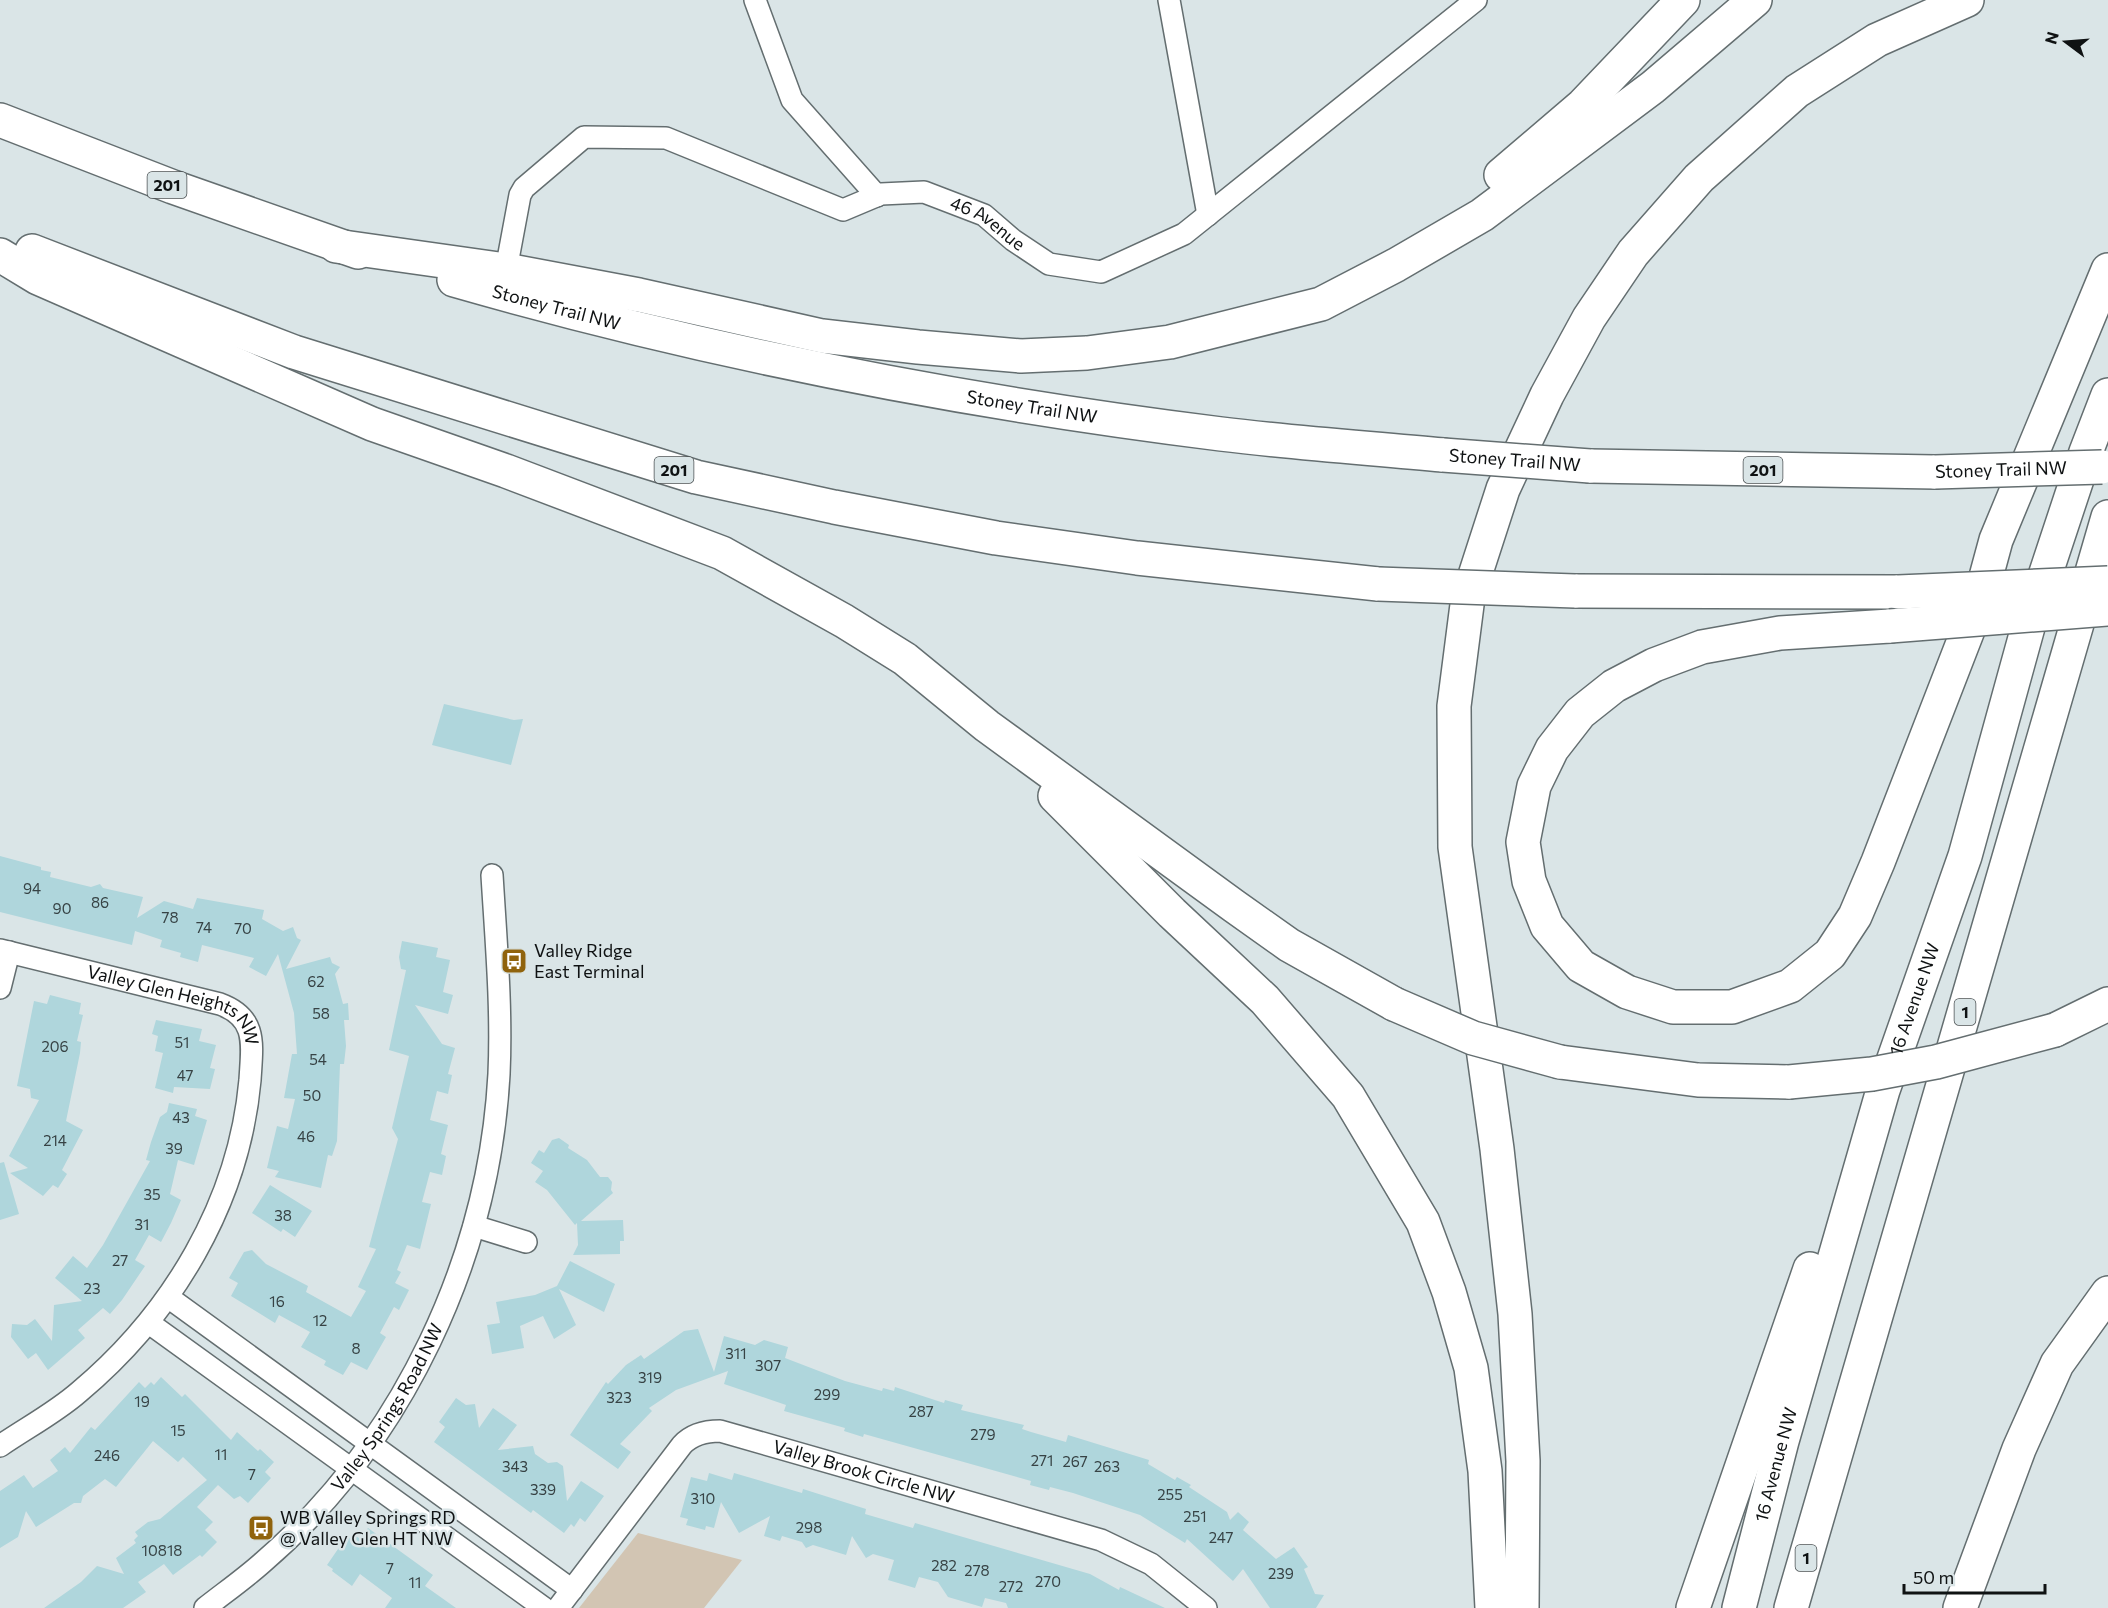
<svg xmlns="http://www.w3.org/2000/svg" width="2108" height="1608" font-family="Commissioner,sans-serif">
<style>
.green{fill:#d2c5b3}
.building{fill:#afd6dc}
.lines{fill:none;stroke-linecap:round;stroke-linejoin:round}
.street-casing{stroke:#646e70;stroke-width:24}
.highway-casing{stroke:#646e70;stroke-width:36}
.street{stroke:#fff;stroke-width:21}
.highway{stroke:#fff;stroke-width:33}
.highway-bridge-casing{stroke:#646e70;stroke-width:36;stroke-linecap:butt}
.highway-bridge{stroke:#fff;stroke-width:33}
.labels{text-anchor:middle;stroke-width:5;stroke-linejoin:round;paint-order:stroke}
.number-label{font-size:15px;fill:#374345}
.shield{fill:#dae5e7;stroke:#4c5153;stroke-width:1.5}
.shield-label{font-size:16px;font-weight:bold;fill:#0f1213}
.street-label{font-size:18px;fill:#0f1213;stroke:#dae5e7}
.poi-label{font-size:18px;fill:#0f1213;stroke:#dae5e7;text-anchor:start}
</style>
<rect width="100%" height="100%" fill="#dae5e7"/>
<!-- green -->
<path class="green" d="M638 1533 742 1560 704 1608H579Z"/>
<!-- building -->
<path class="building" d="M444 704 514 720 523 719 511 765 432 745Z
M0 856 41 867V870L51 872 50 877 91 887 100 884 103 888 143 897 137 918 164 901 193 909 197 898 264 910 262 919 283 931 293 927 297 938 301 940 286 969 330 957 332 963 340 967 335 974 343 1004 348 1003 349 1020H344L346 1046 344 1064H340L337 1141 332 1156 328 1155 321 1188 275 1177 279 1171 267 1168 277 1126 288 1129 295 1099 284 1098 292 1054H297L294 1013 278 954 266 976 249 967 254 958 202 945 198 962 180 957 181 953 160 947 162 940 135 931 132 945 0 912Z
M402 941 438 948 436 957 450 960 443 992 453 995 448 1014 415 1005 442 1044 455 1048 448 1074 452 1075 448 1094 437 1091 430 1120 448 1125 441 1154 446 1156 442 1175 430 1172 422 1202 431 1204 420 1249 407 1245 397 1270 401 1272 395 1283 409 1290 399 1310 394 1307 380 1333 386 1337 367 1370 351 1362 343 1375 324 1365 326 1361 301 1347 310 1332 279 1315 275 1323 231 1296 238 1283 229 1278 244 1252 252 1250 266 1264 308 1286 306 1292 351 1317 366 1291 358 1287 376 1249 369 1247 398 1139 392 1128 409 1056 389 1050 406 970 401 969 399 957Z
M50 995 81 1003 79 1014 83 1015 77 1041 81 1042 80 1053 66 1121 83 1130 62 1170 67 1174 58 1188 53 1185 43 1196 10 1173 28 1168 9 1156 39 1100 31 1098 30 1089 17 1086 34 1001 47 1004Z
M156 1020 202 1029 199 1041 216 1045 210 1068 215 1069 210 1089 174 1087 173 1093 155 1088 163 1053 155 1051 158 1036 152 1034Z
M169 1103 197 1109 195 1116 207 1120 194 1165 178 1160 170 1194 181 1200 171 1223 161 1242 149 1235 135 1260 145 1266 122 1300 110 1314 103 1308 78 1330 85 1338 48 1370 36 1353 28 1359 11 1337 12 1324 27 1325 35 1319 52 1341 54 1305 82 1301 55 1278 73 1256 87 1268 103 1245 150 1161 146 1160 151 1142 160 1117 167 1112Z
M559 1138 569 1145 568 1148 587 1160 600 1177H608L612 1182 611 1190 613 1193 581 1221 623 1220 624 1241H620V1254L573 1255 578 1245 577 1223 575 1225 547 1190 535 1182 543 1171 531 1163 539 1150 544 1153 552 1140Z
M4 1162 19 1214 0 1220V1163Z
M270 1185 312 1211 295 1237 283 1229 281 1232 252 1213Z
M570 1261 615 1284 604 1312 559 1289 576 1325 554 1339 543 1316 520 1326 524 1348 492 1354 487 1325 500 1323 496 1302 535 1295 557 1286Z
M698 1329 714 1372 724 1336 755 1345 764 1340 788 1347 785 1358 845 1381 882 1391 883 1388 894 1391 895 1387 944 1403 945 1400 963 1405 961 1410 1024 1425 1022 1429 1031 1432 1066 1442 1068 1435 1149 1460 1148 1464 1175 1480 1177 1477 1191 1485 1189 1487 1227 1512 1230 1520 1238 1512 1249 1522 1243 1530 1276 1559 1294 1547 1308 1567 1304 1569 1315 1594 1324 1595 1316 1608H1270L1243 1569 1233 1581 1187 1539 1185 1543 1140 1515 1073 1493 1050 1487 1049 1490 1030 1485 1031 1481 864 1434 863 1437 844 1431 845 1428 784 1411 786 1405 724 1384 728 1371 676 1390 649 1408 652 1411 620 1444 631 1452 618 1469 570 1435 606 1382 608 1384 626 1365 641 1355 644 1359 684 1331Z
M161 1377 182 1397 185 1394 231 1440 237 1432 258 1451 260 1449 274 1462 265 1472 271 1478 248 1503 240 1496 234 1499 218 1485 197 1507 213 1522 205 1530 217 1542 202 1557 200 1555 173 1575 164 1564 138 1582 146 1592 123 1608H44L81 1582 97 1566 124 1574 116 1558 136 1543 134 1540 138 1536 135 1532 148 1522 160 1519 207 1480 183 1457 178 1462 153 1441 116 1487 105 1479 83 1496 81 1503H74L36 1527 26 1511 18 1537 0 1548V1491L24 1475 33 1488 58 1471 50 1460 65 1447 70 1453 91 1427 95 1430 139 1382 145 1388 151 1382 154 1385Z
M456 1398 466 1405 475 1404 479 1428 493 1408 517 1425 498 1450 533 1446 535 1454 548 1463 557 1462 563 1466 567 1501 581 1481 604 1496 585 1522 580 1518 574 1527 571 1524 564 1533 533 1510 531 1513 434 1442 445 1427 439 1422Z
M709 1473 732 1480 734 1473 802 1493 803 1489 866 1509 865 1514 913 1528 915 1523 1090 1574 1119 1590 1120 1587 1165 1608H1008L1006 1603 985 1598 982 1607 948 1597 938 1582 919 1577 915 1588 888 1580 894 1560 873 1554 866 1558 852 1536 846 1555 813 1545 806 1548 802 1542 782 1536 780 1541 764 1536 770 1516 739 1533 721 1502 714 1528 706 1526 705 1530 686 1525 688 1519 680 1517 691 1477 707 1481Z
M368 1528 433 1575 425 1586 456 1608H385L392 1598 360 1574 352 1586 332 1571 333 1569 327 1565 347 1536 352 1540 355 1535 360 1539Z"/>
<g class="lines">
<!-- street casing -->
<g class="street-casing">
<g id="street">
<path d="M755 0 792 100 877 196"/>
<path d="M1169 0 1208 215"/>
<path id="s1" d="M506 270 520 195 524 188 584 137 666 138 843 210 881 194 924 192 984 215 1013 240 1049 264 1101 272 1184 234 1476 0"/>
<path id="s2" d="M0 950 220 1004C258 1018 252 1045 250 1080 239 1203 172 1314 79 1392 55 1413 26 1428 0 1446"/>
<path d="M0 988 9 952"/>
<path d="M474 1226 526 1242"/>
<path d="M168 1297 572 1590"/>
<path d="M149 1323 544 1608"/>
<path id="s3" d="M205 1608C224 1593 244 1579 262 1563 403 1442 489 1258 499 1074 502 1008 496 941 492 875"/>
<path id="s4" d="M558 1608 682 1445C692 1434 705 1431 720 1431L1101 1540 1151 1564 1206 1608"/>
</g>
</g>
<!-- highway casing -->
<g class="highway-casing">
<g id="highway">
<path d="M0 120 173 187 358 252"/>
<path d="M1501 175 1583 105 1683 0"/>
<path d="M336 246 506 270 639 295 822 336 918 347 1021 356 1087 353 1170 342 1321 304 1396 265 1482 215 1653 87 1755 0"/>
<path d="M32 251 294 352 696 477 834 507 996 538 1137 558 1378 584"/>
<path d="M0 255 38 278 372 424 506 471 722 553 844 621 905 659 987 726 1234 906 1289 945 1394 1004"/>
<path id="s5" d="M454 280C705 352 962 402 1221 434 1295 443 1369 448 1443 455"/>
<path d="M1590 466 1935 472"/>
<path d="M1575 591 1898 592"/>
<path d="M1890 626 1780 633 1702 647 1654 665 1614 686 1580 713 1552 749 1534 786 1523 842 1529 881 1547 926 1581 966 1627 992 1673 1007H1732L1790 986 1830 954 1855 916 1878 862 1980 599 1996 540 2108 270"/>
<path d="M1055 796 1172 913 1265 1000 1348 1096 1423 1222 1449 1292 1471 1368 1485 1471 1492 1608"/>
<path d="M2055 1030 2108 1004"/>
<path d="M1560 1062 1698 1080 1789 1082"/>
<path d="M1522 1608 1523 1461 1515 1314 1497 1149 1455 847 1454 706 1468 597 1503 489 1547 395 1589 318 1633 253 1699 178 1797 91 1877 40 1967 0"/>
<path d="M1693 1608 1810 1269"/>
<path id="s6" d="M1739 1608 1782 1441 1883 1090 1965 856 2028 627 2086 452 2108 395"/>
<path d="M1791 1608 2108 517"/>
<path d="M1960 1608 2019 1449 2057 1364 2108 1293"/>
</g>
</g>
<!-- street -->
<use href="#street" class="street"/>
<!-- highway -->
<use href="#highway" class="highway"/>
<!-- highway-bridge casing -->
<g class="highway-bridge-casing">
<g id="highway-bridge">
<path id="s7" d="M1443 455 1590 466"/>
<path id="s8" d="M1935 472 2102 467"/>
<path d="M1378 584 1575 591"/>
<path d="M1898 592 2108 583"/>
<path d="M1890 626 2108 609"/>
<path d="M1394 1004 1473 1038 1560 1062"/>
<path d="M1789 1082 1872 1074 1936 1062 2055 1030"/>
</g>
</g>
<!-- highway-bridge -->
<use href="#highway-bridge" class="highway-bridge"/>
</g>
<!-- icons -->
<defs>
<g id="bus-square" transform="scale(1.35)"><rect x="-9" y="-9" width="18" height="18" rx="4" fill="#90630d" stroke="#dae5e7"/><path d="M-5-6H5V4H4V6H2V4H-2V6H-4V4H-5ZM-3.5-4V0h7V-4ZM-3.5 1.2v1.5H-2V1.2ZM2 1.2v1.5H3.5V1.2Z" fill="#fff"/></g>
</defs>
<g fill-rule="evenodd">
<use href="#bus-square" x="514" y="961"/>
<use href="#bus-square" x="261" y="1528"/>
</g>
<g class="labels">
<!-- number labels -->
<g class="number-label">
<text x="32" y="894">94</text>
<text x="100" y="908">86</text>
<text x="62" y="914">90</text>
<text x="170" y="923">78</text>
<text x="204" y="933">74</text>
<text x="243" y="934">70</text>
<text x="316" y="987">62</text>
<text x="321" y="1019">58</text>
<text x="182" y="1048">51</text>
<text x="55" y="1052">206</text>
<text x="318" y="1065">54</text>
<text x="185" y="1081">47</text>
<text x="312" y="1101">50</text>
<text x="181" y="1123">43</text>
<text x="306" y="1142">46</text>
<text x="55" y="1146">214</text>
<text x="174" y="1154">39</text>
<text x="152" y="1200">35</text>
<text x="283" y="1221">38</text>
<text x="142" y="1230">31</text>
<text x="120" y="1266">27</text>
<text x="92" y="1294">23</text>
<text x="277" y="1307">16</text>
<text x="320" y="1326">12</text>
<text x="356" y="1354">8</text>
<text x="736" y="1359">311</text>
<text x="768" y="1371">307</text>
<text x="650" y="1383">319</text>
<text x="827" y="1400">299</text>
<text x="619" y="1403">323</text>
<text x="142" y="1407">19</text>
<text x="921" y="1417">287</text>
<text x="178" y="1436">15</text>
<text x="983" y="1440">279</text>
<text x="221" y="1460">11</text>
<text x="107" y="1461">246</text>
<text x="1042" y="1466">271</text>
<text x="1075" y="1467">267</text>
<text x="515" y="1472">343</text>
<text x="1107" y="1472">263</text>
<text x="252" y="1480">7</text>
<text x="543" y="1495">339</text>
<text x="1170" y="1500">255</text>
<text x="703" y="1504">310</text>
<text x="1195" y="1522">251</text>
<text x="809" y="1533">298</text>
<text x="1221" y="1543">247</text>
<text x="162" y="1556">10818</text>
<text x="944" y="1571">282</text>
<text x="390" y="1574">7</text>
<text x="977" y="1576">278</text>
<text x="1281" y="1579">239</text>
<text x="1048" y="1587">270</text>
<text x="415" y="1588">11</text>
<text x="1011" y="1592">272</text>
</g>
<!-- shield labels -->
<g class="shield">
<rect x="147.5" y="172" width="39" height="26" rx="4.5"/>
<rect x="654.5" y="457" width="39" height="26" rx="4.5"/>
<rect x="1743.5" y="457" width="39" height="26" rx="4.5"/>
<rect x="1954.5" y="999" width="21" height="26" rx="4.5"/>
<rect x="1795.5" y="1545" width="21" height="26" rx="4.5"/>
</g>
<g class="shield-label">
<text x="167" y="191">201</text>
<text x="674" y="476">201</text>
<text x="1763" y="476">201</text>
<text x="1965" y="1018">1</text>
<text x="1806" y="1564">1</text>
</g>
<!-- street labels -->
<g class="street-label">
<text dy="6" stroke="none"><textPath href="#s1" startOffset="592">46 Avenue</textPath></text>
<text dy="6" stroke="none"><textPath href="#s5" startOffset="106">Stoney Trail NW</textPath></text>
<text dy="6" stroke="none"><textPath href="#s5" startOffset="592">Stoney Trail NW</textPath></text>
<text dy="6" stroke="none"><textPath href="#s7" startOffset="72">Stoney Trail NW</textPath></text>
<text dy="6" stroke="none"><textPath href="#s8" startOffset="66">Stoney Trail NW</textPath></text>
<text dy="6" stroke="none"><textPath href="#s6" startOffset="634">16 Avenue NW</textPath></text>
<text dy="6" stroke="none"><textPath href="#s2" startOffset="186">Valley Glen Heights NW</textPath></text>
<text dy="6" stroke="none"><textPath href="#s3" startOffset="274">Valley Springs Road NW</textPath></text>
<text dy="6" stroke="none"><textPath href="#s6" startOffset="148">16 Avenue NW</textPath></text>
<text dy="6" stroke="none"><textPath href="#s4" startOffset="396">Valley Brook Circle NW</textPath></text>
</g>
<!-- poi labels -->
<g class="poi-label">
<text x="534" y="957">Valley Ridge<tspan x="534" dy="21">East Terminal</tspan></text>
<text x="280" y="1524">WB Valley Springs RD<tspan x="280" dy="21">@ Valley Glen HT NW</tspan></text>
</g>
</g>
<!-- north arrow -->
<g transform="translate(2066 42) rotate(286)" stroke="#dae5e7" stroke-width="4.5" paint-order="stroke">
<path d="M0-4.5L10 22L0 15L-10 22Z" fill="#0f1213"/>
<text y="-9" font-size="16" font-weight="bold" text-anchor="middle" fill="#0f1213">N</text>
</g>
<!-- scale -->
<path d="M1904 1584v9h141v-9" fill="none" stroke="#0f1213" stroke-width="3"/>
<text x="1913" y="1584" font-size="18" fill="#0f1213" stroke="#dae5e7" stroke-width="4.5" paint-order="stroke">50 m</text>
</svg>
